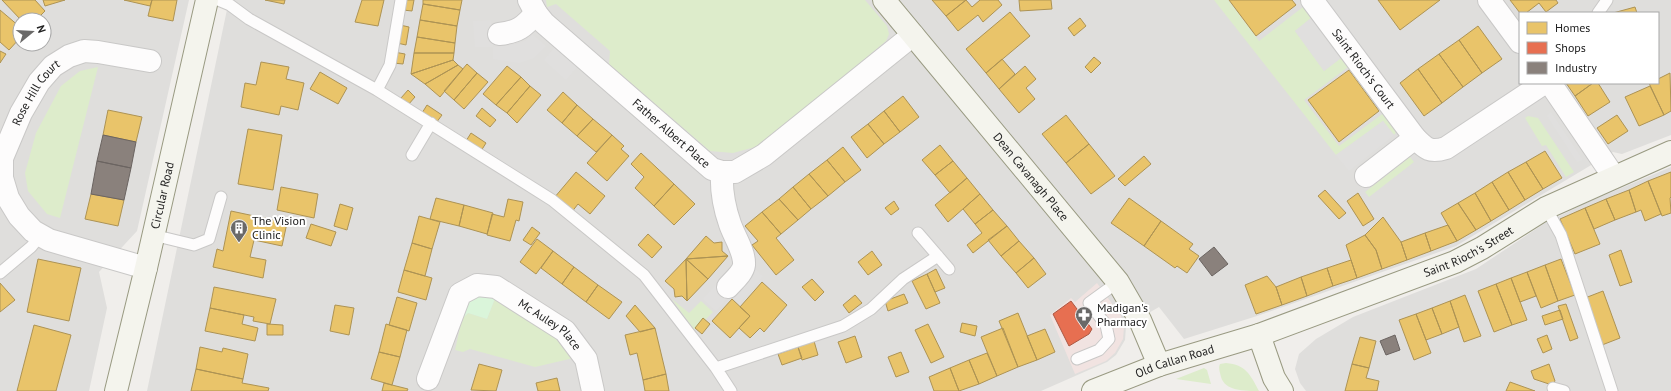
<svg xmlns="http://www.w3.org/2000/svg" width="1671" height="391" font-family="'PT Sans',sans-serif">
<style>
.residential{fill:#dfdedc;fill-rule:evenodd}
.commercial{fill:#f1e3e1}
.grass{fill:#ddeccb}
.park{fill:#daf5da}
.parking{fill:#e0dfde}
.homes{fill:#e9c46a;stroke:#ad9354}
.shops{fill:#e76f51;stroke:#ac5843}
.industry{fill:#8a817c;stroke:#6b6461}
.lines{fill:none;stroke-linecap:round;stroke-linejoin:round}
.lane-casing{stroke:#c9c8c7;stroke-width:13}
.street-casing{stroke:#c9c8c7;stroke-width:24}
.secondary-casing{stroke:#999a82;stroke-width:24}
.lane{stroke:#fdfcfc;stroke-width:11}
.street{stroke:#fdfcfc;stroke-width:22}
.secondary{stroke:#f4f4ed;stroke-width:22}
.labels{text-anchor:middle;stroke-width:4;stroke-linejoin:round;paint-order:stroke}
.street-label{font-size:12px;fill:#222;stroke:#fff}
.poi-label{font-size:12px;fill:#222;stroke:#fff;text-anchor:start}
</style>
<rect width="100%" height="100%" fill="#f0eeeb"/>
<!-- residential -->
<path class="residential" d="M0 0H189L137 231 99 272 107 308 89 391H0ZM20 20H44V44H20Z
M229 0H1671V135L1622 154 1613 152 1456 246 1257 316 1184 339 1159 307 1126 326 1125 340 1116 355 1107 362 1041 391H147ZM1520 13H1658V83H1520Z
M1671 167V391H1306L1300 383 1295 369 1299 354 1316 339 1353 317 1476 269 1545 223 1586 203Z"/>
<!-- commercial -->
<path class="commercial" d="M1097 283 1121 316 1124 327 1123 339 1115 353 1106 361 1075 374 1050 315 1071 298 1075 302Z"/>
<!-- grass -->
<path class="grass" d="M546 0H865L887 26 889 34 886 41 771 137 755 147 733 153 710 151 609 64 610 51 556 4 547 7Z
M1214 0H1228L1259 41 1303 7 1311 18 1295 31 1324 71 1341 58 1348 67 1304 100 1339 146 1385 112 1395 126 1396 132 1394 135 1383 121 1336 155Z
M98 67 60 218 47 214 28 191 25 173 36 133 61 86 80 71Z
M1528 116 1538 118 1574 172 1566 177 1546 145 1542 146 1525 118Z
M1410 157 1414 162 1369 197 1365 192Z
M496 296 565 343 578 357 535 367 470 349 463 352 455 350 462 319 468 313 487 319Z
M672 299 689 313 701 301 713 312 705 320 703 319 694 330Z
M1226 363C1246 365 1250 374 1259 391 1244 391 1225 391 1221 377 1220 372 1218 368 1220 364Z
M1204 368 1207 370 1211 384 1176 379Z"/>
<!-- park -->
<path class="park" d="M481 295 496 296 487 319 468 313 462 319 468 303Z"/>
<!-- parking -->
<path class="parking" d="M1311 18 1341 58 1324 71 1295 31Z
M491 20 493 47 517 44 525 41 533 35 546 46 534 58 519 63 493 59V47H475L473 21Z
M555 47 577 67 566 80 544 60Z
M1551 112 1583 160 1577 162 1547 116Z
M1383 121 1394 135 1349 171 1336 155Z
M754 268 763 276 740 303 731 295Z
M716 285 729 296 716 311 703 299Z"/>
<!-- homes -->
<path class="homes" d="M2 0H35L45 11 36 20H21Z
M43 0H65L45 6Z
M124 0H152L150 6Z
M152 0H177L173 21 148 16Z
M265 0H285L284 4Z
M362 0H384L378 26 355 22Z
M404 0H414L412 11 403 10Z
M423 0H462L460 10 423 4Z
M932 0H966L946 16Z
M966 0 972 7 980 0H998L1002 5 983 22 978 15 958 31 946 16Z
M1019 0H1051L1052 9 1020 11Z
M1229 0H1292L1296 5 1256 36Z
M1378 0H1440L1400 30Z
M1510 0H1556L1558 3 1546 12 1539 3 1526 13H1520Z
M423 4 460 10 457 26 420 20Z
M1635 7 1637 13H1613Z
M0 10 20 27V38L9 50 0 42Z
M1010 12 1030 36 986 73 966 49Z
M1080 18 1086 26 1074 36 1068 28Z
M420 20 457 26 455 43 417 37Z
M400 25 409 27 406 45 397 43Z
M1478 26 1502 59 1482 73 1459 40Z
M417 37 455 43 454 53H414Z
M1459 40 1482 73 1463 87 1439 54Z
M0 51 6 54 0 63Z
M394 52 405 54 403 64 393 63Z
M414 53H454L453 60 411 74Z
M1439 54 1463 87 1442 103 1418 69Z
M1094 57 1101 63 1091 73 1085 67Z
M1002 59 1015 74 999 89 986 73Z
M453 60 458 65 425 84 411 74Z
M261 62 289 67 286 79 304 83 298 110 281 106 279 115 241 107 245 83 256 85Z
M467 64 477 73 454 100 444 91Z
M458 65 463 69 440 97 425 84Z
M507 66 521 77 496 105 483 94Z
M1025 66 1036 79 1026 88 1035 99 1019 113 999 89Z
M1418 69 1442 103 1424 116 1400 83Z
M1349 70 1379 111 1339 142 1308 100Z
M320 72 347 88 338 104 310 89Z
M477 73 488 82 464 109 454 100Z
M1670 73 1671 111 1664 115 1649 83H1658V79Z
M521 77 530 86 507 113 496 105Z
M1566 83H1593L1575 96Z
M1593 83H1598L1610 102 1588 116 1575 96Z
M530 86 541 95 517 123 507 113Z
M1650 86 1664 115 1639 126 1625 97Z
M408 90 415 97 408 105 401 98Z
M563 92 577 105 562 123 547 110Z
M903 96 919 117 900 132 884 111Z
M427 105 442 115 436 123 422 113Z
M577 105 593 119 577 136 562 123Z
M482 108 496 120 490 127 476 116Z
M108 110 142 117 136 142 103 135Z
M884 111 900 132 884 144 868 124Z
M1066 115 1089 144 1066 163 1042 134Z
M1617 115 1628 131 1608 144 1597 128Z
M593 119 612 135 596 152 577 136Z
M868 124 884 144 867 158 851 137Z
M248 129 282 135 273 190 238 184Z
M471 133 486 143 481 151 466 141Z
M612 135 624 146 621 149 629 156 607 181 587 163Z
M1089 144 1115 176 1091 194 1066 163Z
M940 145 953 161 935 175 922 160Z
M843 147 861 170 845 182 827 160Z
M1545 151 1562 178 1543 189 1526 162Z
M641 153 674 184 654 206 635 188 644 177 631 164Z
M1144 156 1151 164 1125 186 1118 179Z
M827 160 845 182 828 196 809 174Z
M953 161 967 178 950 193 935 175Z
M1526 162 1543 189 1525 200 1508 172Z
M576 172 605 196 590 214 578 204 571 213 554 198Z
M1508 172 1525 200 1509 210 1492 182Z
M1671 172V197L1670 198 1671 213 1662 216 1648 181Z
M809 174 828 196 811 209 793 187Z
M967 178 980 194 948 222 935 205Z
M1648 181 1661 214 1645 221 1641 210 1636 212 1629 190Z
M1492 182 1509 210 1491 221 1475 193Z
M674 184 695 204 674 225 654 206Z
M281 187 318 194 314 218 277 210Z
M793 187 811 209 798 220 779 199Z
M1325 190 1346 213 1339 219 1318 196Z
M1629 190 1636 212 1615 220 1606 199Z
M1358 193 1374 219 1363 226 1347 201Z
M1475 193 1491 221 1476 230 1458 203Z
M91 194 124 200 118 226 85 219Z
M980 194 993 210 975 224 963 209Z
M436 198 464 205 459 226 430 219Z
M1129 198 1161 221 1144 246 1111 223Z
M508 199 523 202 519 221 516 220 510 241 487 235 492 214 504 217Z
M779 199 798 220 781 234 762 212Z
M1606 199 1615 220 1594 229 1585 208Z
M894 201 899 209 891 215 885 208Z
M1458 203 1476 230 1457 241 1441 213Z
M340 204 353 208 347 230 334 226Z
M464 205 493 213 487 234 459 226Z
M1585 208 1600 244 1575 254 1560 219Z
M993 210 1007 226 973 253 967 245 982 233 975 224Z
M231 211 287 223 282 246 254 240 250 257 266 260 263 278 213 267 217 249 223 251Z
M762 212 781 234 776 238 794 260 776 275 752 245 758 241 745 226Z
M419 216 440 222 432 249 412 243Z
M1383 217 1401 242 1407 260 1382 269 1376 250 1365 235Z
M1161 221 1193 244 1189 249 1199 256 1187 273 1177 266 1175 268 1144 246Z
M311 224 336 232 331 246 306 238Z
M1448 225 1457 241 1431 251 1425 233Z
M1007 226 1019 241 1001 256 988 240Z
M532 227 540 233 531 245 523 240Z
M1425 233 1431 251 1407 260 1401 242Z
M648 234 662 247 652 258 638 245Z
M1365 235 1376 250 1382 269 1357 278 1346 245Z
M706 236 714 243 722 242V251L728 256 686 259Z
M537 239 553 251 536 274 520 262Z
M1019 241 1034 258 1016 273 1001 256Z
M412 243 432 249 425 276 404 270Z
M1621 250 1632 282 1620 286 1609 255Z
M553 251 574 267 562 284 541 268Z
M872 251 882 265 868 275 858 262Z
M728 256 708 279 686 259Z
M1034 258 1046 274 1028 288 1016 273Z
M38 259 81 268 69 321 27 312Z
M686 259 708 279 687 301Z
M686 259 687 301 682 296 675 297 674 289 665 281Z
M1561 259 1575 295 1558 301 1545 265Z
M1351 260 1357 278 1333 286 1327 268Z
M1545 265 1558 301 1541 308 1527 272Z
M574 267 598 285 586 302 562 284Z
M1327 268 1333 286 1307 296 1301 277Z
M936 269 945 288 935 292 927 274Z
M404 270 432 278 426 300 398 292Z
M1527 272 1536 296 1520 302 1511 278Z
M927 274 940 303 926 309 912 281Z
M1267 276 1276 287 1282 305 1256 314 1245 285Z
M1301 277 1307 296 1282 305 1276 287Z
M1511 278 1527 320 1512 325 1496 284Z
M812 279 824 292 815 301 802 287Z
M762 282 787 305 764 332 760 328 750 338 739 328 750 316 740 307Z
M0 283 15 300 0 312Z
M1496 284 1512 325 1494 332 1478 291Z
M598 285 622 302 609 319 586 302Z
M214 287 276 299 270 324 253 321 254 317 210 308Z
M1603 291 1620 338 1602 345 1585 298Z
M904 294 908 303 888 311 885 301Z
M855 295 862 303 849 313 843 305Z
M1465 295 1481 336 1464 342 1450 301Z
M397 297 417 303 409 331 389 325Z
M732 299 750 316 730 338 712 321Z
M1450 301 1459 327 1442 334 1432 308Z
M1566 304 1578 338 1570 341 1558 306Z
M335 305 354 308 349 335 330 331Z
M635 305 655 328 640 332 626 316Z
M210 308 244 315 242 324 258 328 255 341 205 331Z
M1432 308 1442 334 1426 340 1416 314Z
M1560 310 1563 319 1545 325 1542 316Z
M1018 313 1037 360 1018 367 999 321Z
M1416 314 1431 353 1414 360 1399 320Z
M703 318 710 324 702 334 695 328Z
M962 323 977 326 975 336 960 332Z
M267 324 283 325V335H267Z
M386 324 407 330 400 357 379 352Z
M928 324 944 357 931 363 915 330Z
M34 325 71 335 56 391H17Z
M655 328 666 374 643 380 637 353 630 355 625 335Z
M1003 328 1018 367 997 376 981 337Z
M1045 329 1055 352 1037 360 1027 336Z
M1547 335 1552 349 1543 353 1537 339Z
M855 336 862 357 846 363 838 342Z
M1360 337 1376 341 1369 368 1352 364Z
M814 341 818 355 802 360 798 347Z
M200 347 222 352 223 348 248 354 243 379 196 369Z
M798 347 802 358 782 365 778 354Z
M379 352 400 357 392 385 371 379Z
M901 352 909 372 896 377 888 357Z
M987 353 997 376 979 384 969 360Z
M969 360 979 384 959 391 950 368Z
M479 364 502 370 496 391 471 390Z
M1352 364 1369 368 1366 378 1379 381 1377 391H1345Z
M1549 364 1555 381 1552 385 1534 379 1531 371Z
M950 368 959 391H934L929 377Z
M196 369 243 379 242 383 269 388 268 391H191Z
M666 374 669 391H645L643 380Z
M557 378 560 391H538L536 383Z
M1510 382 1535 391H1506Z
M384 383 408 389 407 391H382Z"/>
<!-- shops -->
<path class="shops" d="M1071 301 1092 329 1089 334 1069 346 1053 314Z"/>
<!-- industry -->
<path class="industry" d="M103 135 136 142 131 168 97 161Z
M97 161 131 168 124 200 91 194Z
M1214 247 1228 264 1212 276 1199 259Z
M1395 335 1400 350 1386 355 1380 341Z"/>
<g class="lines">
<!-- lane casing -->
<g class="lane-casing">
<path id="lane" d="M218 0 230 5 249 19 377 90 552 200 644 275 716 368 731 391
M1598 13 1607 0
M377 90 390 65 401 0
M412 155 431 123
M1546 208 1561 235 1612 391
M918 233 949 269
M153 235 194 245 209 239 221 197
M0 273 31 247 41 235
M1077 359 1099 350 1109 339 1106 325 1089 303 1118 282
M716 368 843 326 871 309 903 279 938 256
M1553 388 1564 391"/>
</g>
<!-- street casing -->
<g class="street-casing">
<g id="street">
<path id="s1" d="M529 0 536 13 544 23 712 169 722 172H735L764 155 913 35"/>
<path id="s2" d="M1312 0 1415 138C1426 149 1430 153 1446 148L1544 83"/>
<path d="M1489 0 1520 42"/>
<path d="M499 34C518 32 524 27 536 13"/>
<path d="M1550 83 1614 177"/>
<path d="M722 172C721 190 724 207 730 224 734 236 745 252 744 265 743 273 733 281 728 287"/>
<path d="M1366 176 1415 138"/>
<path id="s3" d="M146 268 49 240 33 231 19 216 8 198 2 178V158L21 113 39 82 53 66 69 56 84 51 98 52 150 61"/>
<path id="s4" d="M428 379 460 294 477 285 496 287 565 331 586 359 593 391"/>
</g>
</g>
<!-- secondary casing -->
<g class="secondary-casing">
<g id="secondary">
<path id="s5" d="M884 0 1118 282 1140 320 1159 365"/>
<path d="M1259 335 1274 378 1282 391"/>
<path id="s6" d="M116 391 146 268 207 0"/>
<path id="s7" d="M1093 391 1159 365 1259 335 1455 262 1482 248 1546 208 1671 152"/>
</g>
</g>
<!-- lane -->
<use href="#lane" class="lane"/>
<!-- street -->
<use href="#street" class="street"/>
<!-- secondary -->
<use href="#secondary" class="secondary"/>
</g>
<!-- icons -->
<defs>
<g id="building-pin" transform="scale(0.9)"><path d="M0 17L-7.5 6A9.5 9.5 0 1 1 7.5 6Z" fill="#6a6968" stroke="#fff"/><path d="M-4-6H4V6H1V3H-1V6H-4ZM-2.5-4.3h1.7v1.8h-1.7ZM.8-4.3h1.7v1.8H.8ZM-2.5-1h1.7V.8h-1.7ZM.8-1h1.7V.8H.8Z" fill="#fff"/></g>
<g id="pharmacy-pin" transform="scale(0.9)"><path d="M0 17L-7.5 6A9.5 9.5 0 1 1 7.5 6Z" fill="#6a6968" stroke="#fff"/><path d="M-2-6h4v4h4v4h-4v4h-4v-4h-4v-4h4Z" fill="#fff"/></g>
</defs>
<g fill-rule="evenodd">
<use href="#building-pin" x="239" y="228"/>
<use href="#pharmacy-pin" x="1084" y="315"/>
</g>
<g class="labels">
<!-- street labels -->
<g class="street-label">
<text dy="4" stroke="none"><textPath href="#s2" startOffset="86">Saint Rioch's Court</textPath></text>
<text dy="4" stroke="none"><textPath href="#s3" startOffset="276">Rose Hill Court</textPath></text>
<text dy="4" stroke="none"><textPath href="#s1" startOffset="196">Father Albert Place</textPath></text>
<text dy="4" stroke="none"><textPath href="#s5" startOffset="230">Dean Cavanagh Place</textPath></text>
<text dy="4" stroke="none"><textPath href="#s6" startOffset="201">Circular Road</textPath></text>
<text dy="4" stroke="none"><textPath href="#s7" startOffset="401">Saint Rioch's Street</textPath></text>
<text dy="4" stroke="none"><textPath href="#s4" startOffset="195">Mc Auley Place</textPath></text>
<text dy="4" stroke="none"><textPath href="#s7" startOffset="87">Old Callan Road</textPath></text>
</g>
<!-- poi labels -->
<g class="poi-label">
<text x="252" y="225">The Vision<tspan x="252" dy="14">Clinic</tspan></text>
<text x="1097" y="312">Madigan's<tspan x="1097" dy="14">Pharmacy</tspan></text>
</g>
</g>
<!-- legend -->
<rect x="1519" y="12" width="140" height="72" fill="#ffffff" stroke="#a7a7a7"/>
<rect x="1527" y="22" width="20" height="12" fill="#e9c46a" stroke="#a7a7a7"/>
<text x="1555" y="32" font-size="12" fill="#222222">Homes</text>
<rect x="1527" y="42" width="20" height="12" fill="#e76f51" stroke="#a7a7a7"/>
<text x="1555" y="52" font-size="12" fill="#222222">Shops</text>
<rect x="1527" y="62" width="20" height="12" fill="#8a817c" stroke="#a7a7a7"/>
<text x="1555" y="72" font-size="12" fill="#222222">Industry</text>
<!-- north arrow -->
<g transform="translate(32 32) rotate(72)"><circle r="19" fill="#ffffff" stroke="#a7a7a7"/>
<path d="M0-3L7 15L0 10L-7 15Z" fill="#6a6968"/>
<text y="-6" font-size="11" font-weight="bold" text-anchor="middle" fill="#222222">N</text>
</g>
</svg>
